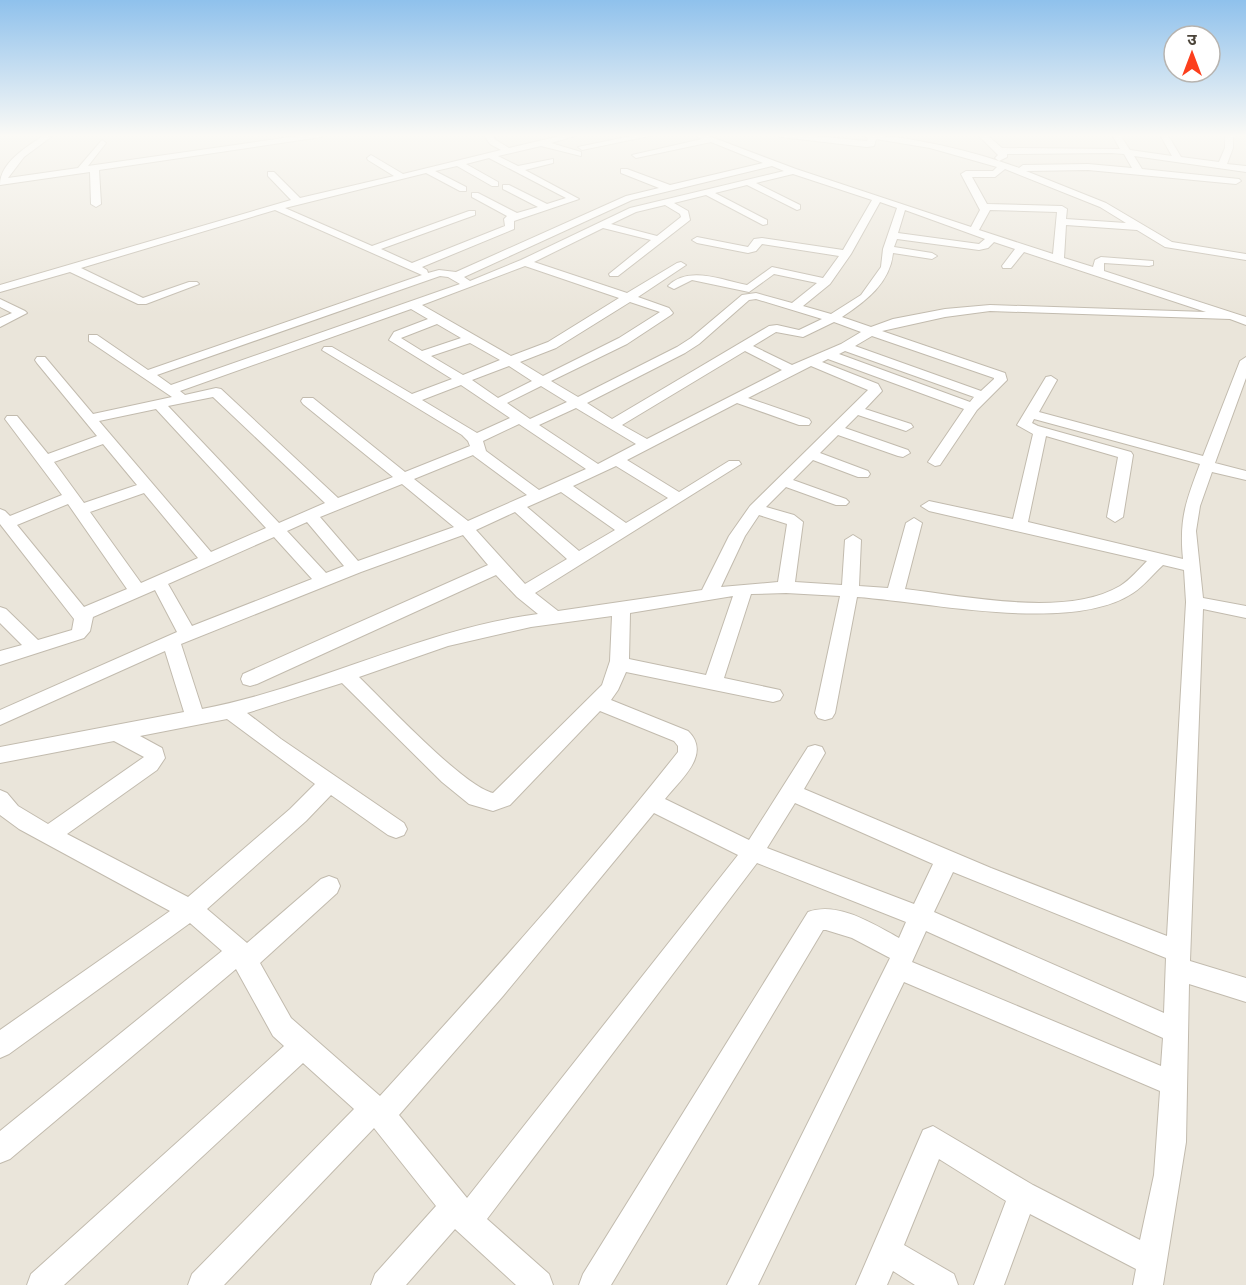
<svg xmlns="http://www.w3.org/2000/svg" width="1246" height="1285" font-family="'Golos Text','Noto Sans Devanagari',sans-serif">
<style>
.residential{fill:#eae5da}
.lines{fill:none;stroke-linecap:round;stroke-linejoin:round}
.minor-casing{stroke:#c2bbae;stroke-width:2}
.minor{fill:#fff;fill-rule:evenodd}
</style>
<rect width="100%" height="100%" fill="#f6f3ec"/>
<!-- residential -->
<path class="residential" d="M0 135H1246V1285H0Z"/>
<g class="lines">
<!-- minor casing -->
<g class="minor-casing">
<path id="minor" d="M44 135 51 137 24 157 8 178 78 168 102 140 106 143 88 166 304 135H325L321 137 99 170 101 204 96 207 91 204 90 172 0 185C0 162 27 147 44 135Z
M484 135H492L496 140 509 148 564 135H578L551 143 581 152V156L541 146 498 156 518 166 553 159V163L525 170 579 199 514 221V229L422 267 427 270 428 273 439 270 456 272 626 196 659 188 621 173V169H627L670 185 763 163 711 142 636 158 632 155 702 139 695 135H706L796 169 971 227 980 210 961 174 966 171H993L997 167 930 148 876 139 874 146 867 147 781 137 777 135H804L867 141 868 138 862 135C907 135 977 152 1019 168L1023 165 1088 164 1132 168 1124 154 1111 153 1007 154V157L999 161 995 158 998 155 978 135H987L1002 148 1120 149 1112 135H1120L1130 150 1172 156 1160 135H1168L1181 157 1219 162 1225 148V135H1233V148L1227 164 1246 166V172L1134 156 1142 169 1239 179 1241 181 1236 184 1088 170 1026 171 1106 203 1172 242 1246 254V260L1165 247 1137 230 1066 225 1064 258 1093 267 1095 260 1101 257 1153 261V265L1149 266 1104 263V271L1246 317V325L1230 319 990 311 945 317 882 331 1005 373 1007 380 977 410 940 465 935 466 928 462 964 409 828 359 822 362 878 384 882 391 865 409 911 424 913 427 906 431 858 415 845 428 908 450 910 453 903 457 898 456 838 435 820 453 868 471 870 474 868 477H858L813 460 793 480 846 499 849 502 846 505H836L786 487 766 507 794 515 803 522 795 582 842 585 845 540 853 535 861 540 859 586 888 588 906 523 914 518 922 523 905 589C965 596 1066 618 1120 586 1130 580 1139 569 1147 561L929 511 921 506 929 501 1013 519 1033 434 1017 425 1046 377 1051 376 1057 380 1039 412 1203 456 1240 361 1246 357V378L1215 463 1246 471V480L1212 472 1200 506 1196 531 1203 598 1246 606V618L1203 609 1190 961 1246 978V1002L1189 984 1186 1142 1163 1285H1133L1136 1269 1030 1214 1004 1285H974L1006 1201 939 1159 904 1245 954 1274 958 1285H915L893 1271 887 1285H856L923 1130 933 1126 1033 1185 1140 1240 1154 1175 1160 1091 904 982 758 1285H727L890 958 852 938 826 930H823L611 1285H579L583 1274 808 912C838 901 873 924 899 938L906 922 757 863 487 1219 549 1274 553 1285H516L455 1229 406 1285H371L375 1274 436 1206 374 1128 224 1285H188L192 1274 354 1109 303 1063 64 1285H27L31 1274 284 1046 273 1036 236 969 10 1159 0 1163V1131L222 951 190 923 9 1054 0 1058V1030L170 911 19 829 0 815V790L7 793 18 806 48 824 144 757 114 741 0 763V747L184 712 165 651 0 725V710L177 632 155 590 93 617 90 631 84 638 0 665V651L22 645 0 623V607L6 609 38 640 72 630 74 619 0 524V509L5 511 10 516 62 495 5 419 7 416H17L48 454 97 436 37 363 35 360 37 357H45L93 414 172 397 89 341V335H97L148 370 422 275 275 210 81 268 143 298 189 282H197L199 284 146 304H138L70 272 0 292V285L291 200 268 176V172H274L300 198 394 176 368 160 367 158 371 155 403 174 501 150 490 144ZM489 158 566 198 547 204 509 185H503V189L538 207 517 213 478 193H472V197L507 216 504 219 505 226 412 263 381 249 475 215V211H469L372 246 285 208 426 173 460 191H466V187L435 171 457 166 492 186H498V182L466 164ZM772 166 784 171 630 208 521 260 470 281 464 277 632 200ZM1005 169 1100 207 1126 223 1066 219 1067 209 1062 206 987 204 972 177H995ZM793 174 872 200 843 250 762 238 754 239 748 247 697 237 692 240 697 243 748 253 756 251 762 244 839 256 823 278 772 267 747 285C722 280 688 265 668 286L674 289 692 280 749 292 774 274 817 283 792 303 756 293 742 295 691 338 677 347 578 397 551 381 627 344 671 315 673 313 669 308 638 297 686 265 681 262 677 263 627 293 534 262 603 228 651 240 609 274 610 276H618L690 220 688 211 674 203 706 195 763 225 767 224V220L715 193 747 185 797 210 800 209V205L756 183ZM880 202 897 208 883 249 881 267 861 295 831 314 803 306 830 284 851 254ZM665 205 680 214 681 217 657 236 611 224 636 212ZM905 210 985 239 979 244 898 233ZM990 210 1057 212 1053 254 979 230ZM897 239 979 250 988 248 994 242 1015 249 1002 266 1003 268H1011L1024 252 1206 312 990 305 945 309 893 319 871 327 842 317C866 301 890 283 893 253L932 259 937 256 932 253 894 247ZM525 266 619 298 548 342 511 356 422 305ZM440 276 448 277 460 284 171 385 157 375ZM756 299 822 319 799 330 777 325 769 326 612 419 587 403 685 353 699 344 749 300ZM630 302 660 312 619 338 543 376 520 362 556 348ZM411 309 428 319 394 332 389 340 452 379 412 394 332 347H324L322 350 462 435 468 441 470 446 405 472 313 398H303L301 401 303 404 393 477 338 498 221 389 216 388 185 395 180 391ZM834 322 861 332 841 344 792 365 753 346 776 332 803 337ZM437 324 461 338 422 351 401 338ZM872 336 994 378V379L981 391 855 346ZM470 343 500 360 463 375 431 356ZM745 351 782 370 647 439 622 425ZM845 351 974 397 970 402 839 354ZM509 366 532 381 498 398 472 380ZM811 366 868 390 750 506 729 536 702 590 558 611 535 593 741 464 739 461H729L679 492 627 460 737 403 799 425H809L811 422 809 419 748 398ZM461 385 510 418 477 433 422 400ZM541 386 567 402 530 419 507 403ZM213 397 325 503 279 523 168 406ZM576 408 636 444 598 464 539 425ZM156 409 266 528 211 552 99 421ZM1034 419 1200 464C1186 501 1179 519 1183 559L1028 522 1046 436 1118 457 1107 517 1115 522 1123 517 1133 455 1131 452 1038 426 1032 423ZM519 424 586 469 539 490 486 451 483 441ZM103 444 137 485 84 503 54 462ZM473 455 474 456 527 495 468 521 414 479ZM616 466 668 498 626 523 573 486ZM402 484 454 527 358 561 320 517ZM561 492 615 530 579 551 527 507ZM144 493 198 558 141 583 90 512ZM68 504 127 589 84 607 17 525ZM515 512 567 559 525 584 476 530ZM759 515 787 524 778 582 721 587 745 536ZM307 522 344 566 326 573 287 531ZM463 535 488 565 243 674 241 679 243 684 250 686 257 684 496 575 517 597 538 614C422 629 317 687 202 709L181 644 361 572ZM274 537 312 579 192 626 168 584ZM1163 565 1184 570 1186 602 1167 936 991 868 804 789 825 753 822 747 815 745 808 747 749 840 665 799C681 779 712 754 688 731L611 700 618 690 626 672 773 702 780 700 783 695 780 690 724 678 751 594 786 593 840 596 815 713 818 718 825 720 832 718 835 713 857 597C929 602 1072 634 1133 593 1144 586 1153 574 1163 565ZM733 596 706 675 629 659 630 613ZM612 616 610 661 602 685 493 793C463 786 386 703 359 677L448 646 531 627ZM342 683 442 782 469 804 493 811 510 805 600 711 674 741 678 746V752C584 871 482 984 380 1096L291 1018 260 963 337 893 340 886 337 879 329 876 321 879 247 943 207 909 306 821 331 795 388 835 396 838 404 835 407 829 404 823 281 739 247 713ZM227 719 315 784 290 809 188 897 67 834 157 770 165 758 162 748 140 736ZM795 803 933 864 914 904 767 848ZM654 813 738 855 467 1198 399 1115 503 996ZM953 872 1166 958 1164 1013 934 912ZM926 931 1163 1038 1161 1066 912 962Z
M636 135H654L582 150 578 147Z
M0 299 25 311 27 313 0 327V318L12 313 0 307Z"/>
</g>
<!-- minor -->
<use href="#minor" class="minor"/>
</g>
<!-- sky -->
<linearGradient id="sky" x2="0" y2="1"><stop stop-color="#8fc1ec"/><stop offset="0.43" stop-color="#fbfaf6"/><stop offset="1" stop-color="#fbfaf6" stop-opacity="0"/></linearGradient>
<rect width="1246" height="315" fill="url(#sky)"/>
<!-- north arrow -->
<g transform="translate(1192 54)"><circle r="28" fill="#ffffff" stroke="#b7b4b0" stroke-width="1.5"/>
<path d="M0-4.5L10 22L0 15L-10 22Z" fill="#fc3f1d"/>
<text y="-9" font-size="16" font-weight="bold" text-anchor="middle" fill="#4b4439">उ</text>
</g>
</svg>
